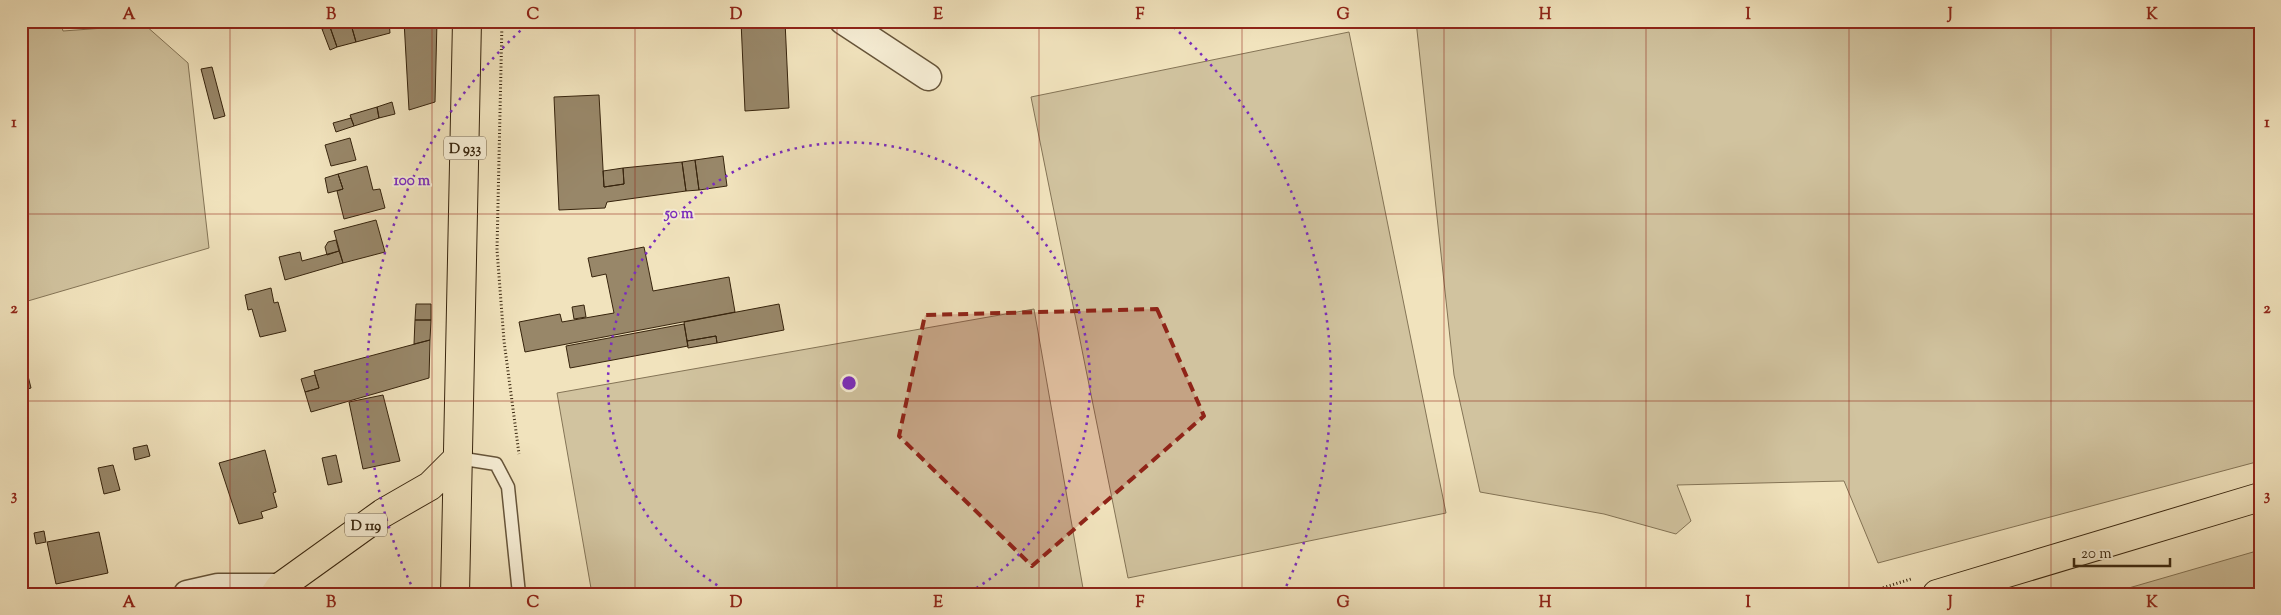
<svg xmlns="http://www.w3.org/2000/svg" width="2281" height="615" font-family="'Sorts Mill Goudy',serif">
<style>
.green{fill:#d1c39f;stroke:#847456}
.building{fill:#988769;stroke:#37240d}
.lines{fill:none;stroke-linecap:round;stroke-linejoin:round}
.service-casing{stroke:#665439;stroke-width:15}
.minor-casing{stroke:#665439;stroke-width:29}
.primary-casing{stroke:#37240d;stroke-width:30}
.path{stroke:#37240d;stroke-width:3;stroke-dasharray:1 2.5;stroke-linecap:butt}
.service{stroke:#f6edd4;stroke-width:12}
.minor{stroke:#f6edd4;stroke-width:26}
.primary{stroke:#f1e3bd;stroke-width:28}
.marked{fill:#8f2418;fill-opacity:0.2;stroke:#8f2418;stroke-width:4;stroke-dasharray:10 6;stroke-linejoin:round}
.grid{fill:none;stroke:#8f2418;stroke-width:1;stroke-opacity:0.55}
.ring{fill:none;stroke:#7b2cbf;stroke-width:2.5;stroke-dasharray:2.5 5}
.labels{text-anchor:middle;stroke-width:4;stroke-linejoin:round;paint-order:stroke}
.shield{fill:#f6edd4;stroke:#706049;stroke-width:1}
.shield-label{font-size:14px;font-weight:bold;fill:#37240d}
.centre{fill:#7b2cbf;stroke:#f6edd4;stroke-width:2.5}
.ring-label{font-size:15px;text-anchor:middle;font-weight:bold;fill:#7b2cbf;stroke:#f6edd4;stroke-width:4;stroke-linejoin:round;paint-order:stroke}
.neatline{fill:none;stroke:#8f2418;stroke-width:2}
.grid-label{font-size:16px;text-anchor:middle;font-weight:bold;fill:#8f2418}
</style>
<rect width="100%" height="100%" fill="#f1e3bd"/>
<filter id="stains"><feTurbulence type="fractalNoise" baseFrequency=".004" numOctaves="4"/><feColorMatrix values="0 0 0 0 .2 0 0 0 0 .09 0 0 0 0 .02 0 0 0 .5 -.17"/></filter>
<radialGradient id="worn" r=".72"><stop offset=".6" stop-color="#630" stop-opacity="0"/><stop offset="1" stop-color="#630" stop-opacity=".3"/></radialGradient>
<!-- green -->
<path class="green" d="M21 21H60L63 31 145 25 188 63 209 248 21 303Z
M1416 21H2260V461L1878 563 1844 481 1677 485 1691 521 1676 534 1604 514 1480 492 1454 375Z
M1349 32 1446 513 1128 578 1031 97Z
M1034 309 1084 594H592L557 393Z
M2260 550V594H2108Z"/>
<!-- building -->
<path class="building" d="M350 21 356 42 337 47 330 27Z
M350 21H389L390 33 356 42Z
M404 21H437L435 102 409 110Z
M741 21H785L789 108 745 111Z
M330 27 337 47 330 50 322 29Z
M212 67 225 116 214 119 201 69Z
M599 95 604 187 624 184 623 168 682 162 686 191 607 202 605 208 559 210 554 97Z
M392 102 395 114 379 118 377 107Z
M377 107 379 118 354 126 350 115Z
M351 118 354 126 336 132 333 123Z
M350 138 356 160 331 166 325 145Z
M723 156 727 186 699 190 695 160Z
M695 160 699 190 686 191 682 162Z
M367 166 373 190 380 189 385 208 344 219 337 191 343 189 338 174Z
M623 168 624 184 604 187 603 171Z
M338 174 343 189 328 193 325 178Z
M376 220 385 252 343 263 334 231Z
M336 240 339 251 327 255 325 247 328 242Z
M644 247 653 291 729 277 735 312 525 352 519 322 560 314 562 322 614 313 606 274 592 277 588 258Z
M339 251 343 263 285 280 279 257 300 252 302 261Z
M271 288 274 303 278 302 286 331 260 337 252 309 248 310 245 295Z
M416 304H431V320H415Z
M779 304 784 330 717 343 716 336 687 341 684 322Z
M584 305 586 317 574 319 572 307Z
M415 320H431L430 340 414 344Z
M684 324 688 346 570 368 566 346Z
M716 336 717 343 688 348 687 341Z
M430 340 429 378 311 412 305 392 319 388 314 371Z
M22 352 31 388 21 391V352Z
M315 375 319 388 305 392 301 379Z
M383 395 400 461 363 469 349 402Z
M147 445 150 456 135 460 133 448Z
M265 450 276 492 273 493 277 507 261 512 263 518 239 524 219 463Z
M336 455 342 482 328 485 322 458Z
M113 465 120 490 104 494 98 468Z
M44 531 46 542 36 544 34 533Z
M99 532 108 573 56 584 47 542Z"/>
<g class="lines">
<!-- service casing -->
<g class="service-casing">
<path id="service" d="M458 458 496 464 508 487 519 594"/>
</g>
<!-- minor casing -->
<g class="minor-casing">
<path id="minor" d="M843 21 928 77
M187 594 218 587H280"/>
</g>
<!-- primary casing -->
<g class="primary-casing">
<path id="primary" d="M275 594 280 587 383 513 430 486 458 458
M455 594 467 21
M1937 594 2260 497"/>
</g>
<!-- path -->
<path class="path" d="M502 21 497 250 504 341 519 454
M1863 594 1911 579"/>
<!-- service -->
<use href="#service" class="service"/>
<!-- minor -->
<use href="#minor" class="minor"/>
<!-- primary -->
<use href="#primary" class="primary"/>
</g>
<!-- marked area -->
<path class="marked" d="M1157 309 1204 416 1032 566 899 436 925 315Z"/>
<!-- grid -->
<path class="grid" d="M230 21V594M432 21V594M635 21V594M837 21V594M1039 21V594M1242 21V594M1444 21V594M1646 21V594M1849 21V594M2051 21V594M21 214H2260M21 401H2260"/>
<!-- distance rings -->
<g class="ring">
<path d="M730 593A241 241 0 1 1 968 593"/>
<path d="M414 591A482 482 0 0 1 530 22M1168 22A482 482 0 0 1 1284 591"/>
</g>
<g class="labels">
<!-- shield labels -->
<g class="shield">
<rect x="444" y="136.5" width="42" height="23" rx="4"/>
<rect x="345" y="513.5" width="42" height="23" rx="4"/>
</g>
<g class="shield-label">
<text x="465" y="153">D 933</text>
<text x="366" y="530">D 119</text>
</g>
</g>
<circle cx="849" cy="383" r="8" class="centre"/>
<g class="ring-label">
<text x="412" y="185">100 m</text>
<text x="679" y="218">50 m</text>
</g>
<!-- margin -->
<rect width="2281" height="615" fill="none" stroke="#f1e3bd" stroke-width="55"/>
<!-- scale -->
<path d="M2074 558v8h96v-8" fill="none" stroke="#37240d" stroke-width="2.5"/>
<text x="2081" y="558" font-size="15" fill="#37240d" stroke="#f6edd4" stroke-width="4" paint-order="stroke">20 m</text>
<rect x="28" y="28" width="2226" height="560" class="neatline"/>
<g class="grid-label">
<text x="129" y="19">A</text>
<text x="331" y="19">B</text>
<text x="533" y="19">C</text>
<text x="736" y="19">D</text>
<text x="938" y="19">E</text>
<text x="1140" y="19">F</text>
<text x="1343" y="19">G</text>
<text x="1545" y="19">H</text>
<text x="1748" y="19">I</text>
<text x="1950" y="19">J</text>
<text x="2152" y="19">K</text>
<text x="14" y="127">1</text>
<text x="2267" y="127">1</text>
<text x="14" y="313">2</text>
<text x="2267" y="313">2</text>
<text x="14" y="500">3</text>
<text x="2267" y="500">3</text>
<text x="129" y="607">A</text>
<text x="331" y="607">B</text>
<text x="533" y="607">C</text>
<text x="736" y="607">D</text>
<text x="938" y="607">E</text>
<text x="1140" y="607">F</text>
<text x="1343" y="607">G</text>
<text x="1545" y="607">H</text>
<text x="1748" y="607">I</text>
<text x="1950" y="607">J</text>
<text x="2152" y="607">K</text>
</g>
<rect width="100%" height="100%" filter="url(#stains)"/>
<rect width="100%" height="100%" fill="url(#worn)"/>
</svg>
